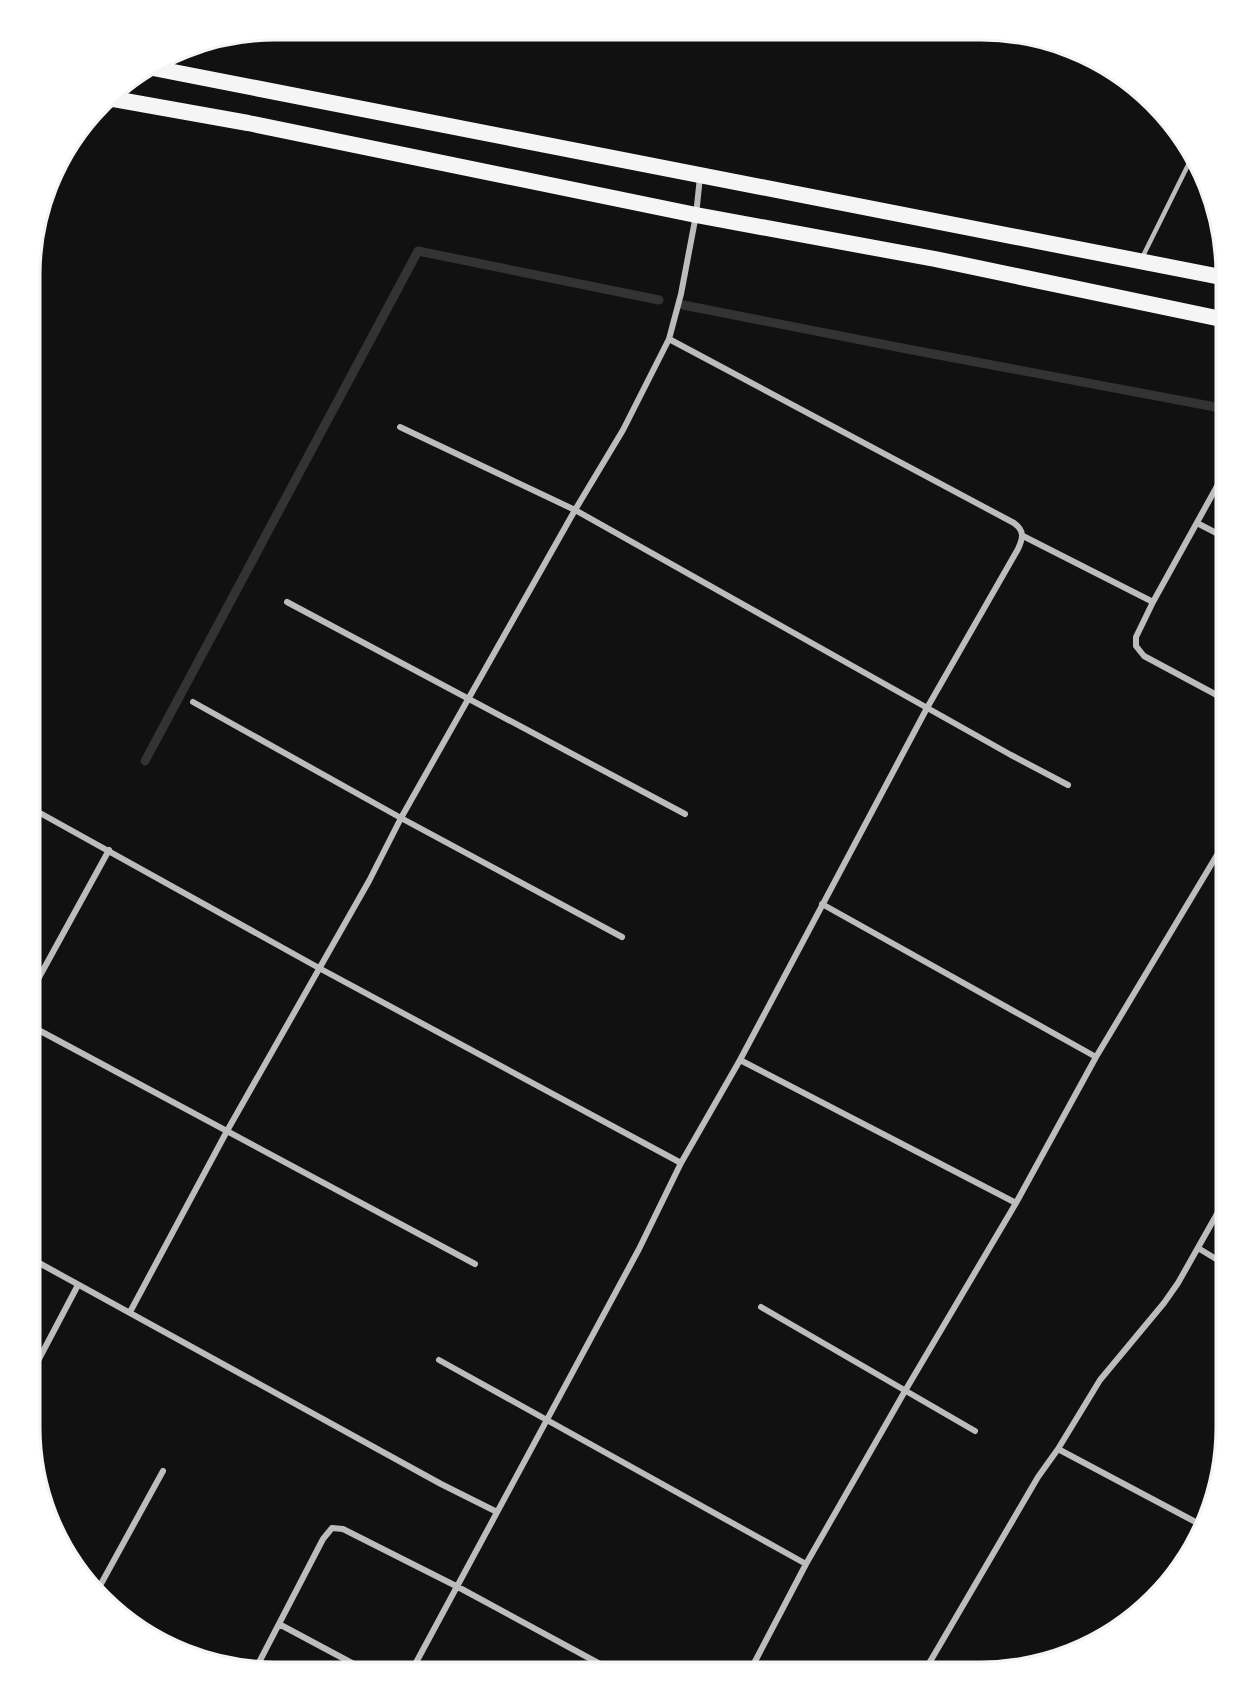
<svg xmlns="http://www.w3.org/2000/svg" width="1256" height="1702" font-family="Helvetica,sans-serif">
<style>
.lines{fill:none;stroke-linecap:round;stroke-linejoin:round}
.stream{stroke:#333;stroke-width:9}
.service{stroke:#bcbcbc;stroke-width:4.5}
.minor{stroke:#bcbcbc;stroke-width:6}
.trunk{stroke:#f5f5f5;stroke-width:16}
.rim{fill:none;stroke:#f5f5f5;stroke-width:3}
</style>
<rect width="100%" height="100%" fill="#111"/>
<g class="lines">
<!-- stream -->
<path class="stream" d="M683 305 907 349 1226 409
M145 761 418 251 659 300"/>
<!-- service -->
<path class="service" d="M1142 258 1193 155"/>
<!-- minor -->
<path class="minor" d="M400 427 575 510 1011 755 1068 785
M1197 523 1226 538
M1023 536 1153 602
M287 602 685 814
M1226 700 1144 656 1136 646V637L1153 602 1226 470
M193 702 401 818 622 937
M31 808 319 968 681 1163
M822 904 1096 1057
M31 992 109 850
M31 1026 475 1264
M740 1060 1016 1203
M1198 1248 1226 1265
M30 1258 441 1484 497 1512
M761 1307 975 1431
M130 1312 227 1131 369 881 401 818 575 510 623 430 669 339 681 294 696 215 700 177
M439 1360 806 1564
M30 1376 78 1285
M1058 1449 1203 1526
M96 1593 163 1471
M279 1624 365 1670
M255 1670 323 1539 332 1528 343 1529 458 1587 613 1671
M412 1670 639 1249 681 1163 740 1060 927 708 1018 549C1023 538 1025 531 1014 523L669 339
M750 1671 806 1564 905 1391 1016 1203 1096 1057 1226 840
M924 1672 1038 1477 1058 1449 1100 1380 1164 1303 1178 1283 1226 1198"/>
<!-- trunk -->
<path class="trunk" d="M153 68 1226 278
M108 98 248 123 696 215 935 259 1226 320"/>
</g>
<!-- crop -->
<path d="M0 0H1256V1702H0ZM275 40H981A235 235 0 0 1 1216 275V1427A235 235 0 0 1 981 1662H275A235 235 0 0 1 40 1427V275A235 235 0 0 1 275 40Z" fill="#fff" fill-rule="evenodd"/>
<path class="rim" d="M275 40H981A235 235 0 0 1 1216 275V1427A235 235 0 0 1 981 1662H275A235 235 0 0 1 40 1427V275A235 235 0 0 1 275 40Z"/>
</svg>
